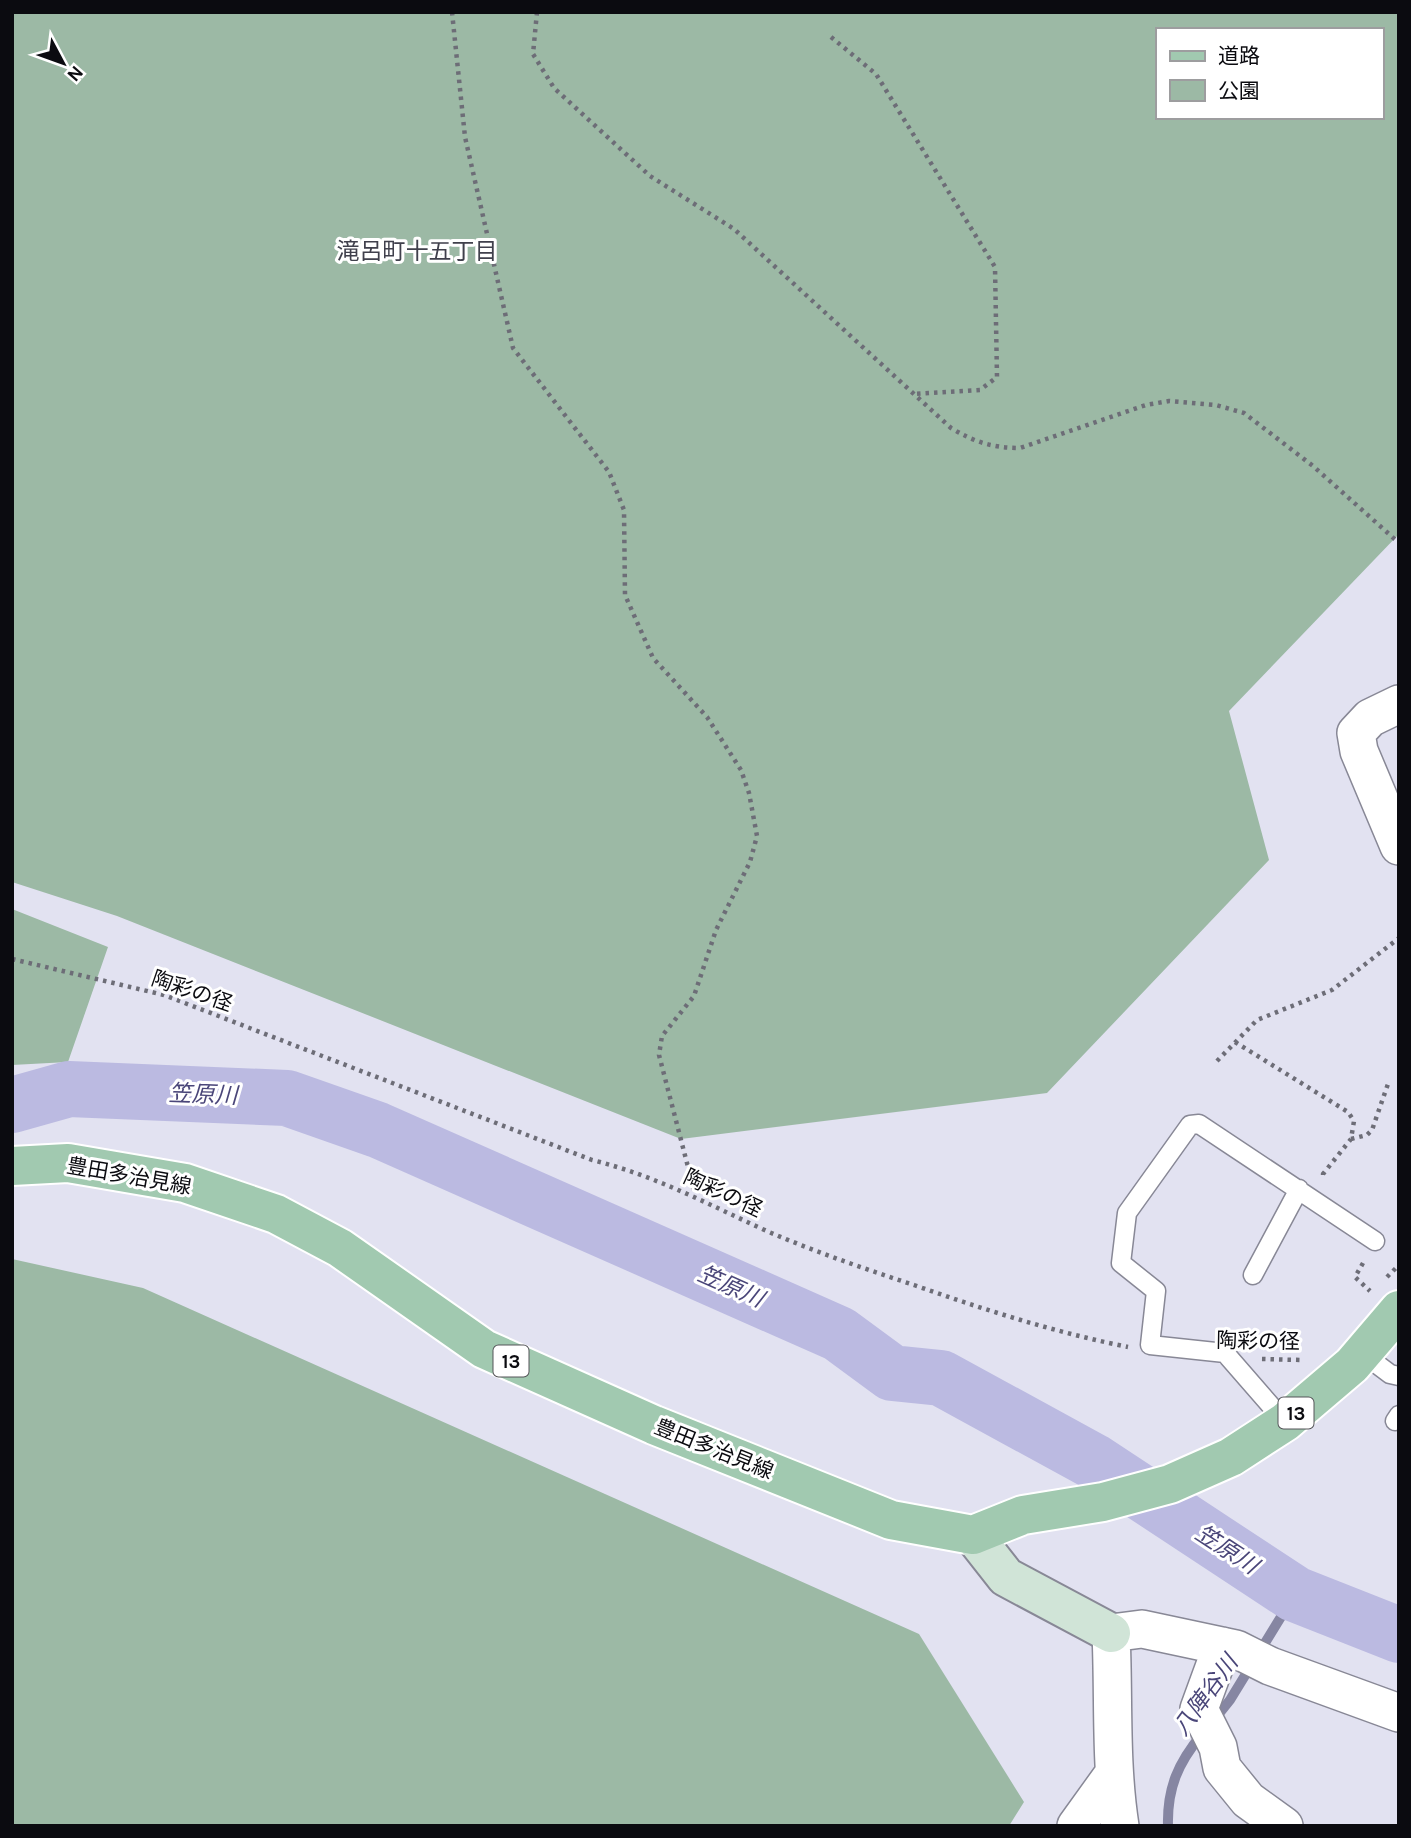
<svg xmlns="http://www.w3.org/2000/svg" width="1411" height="1838" font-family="Karla,'Noto Sans JP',sans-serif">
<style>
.green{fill:#9cb9a5;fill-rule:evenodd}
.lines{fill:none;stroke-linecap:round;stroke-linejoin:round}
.stream{stroke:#8686a2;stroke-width:10}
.river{stroke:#bbbae1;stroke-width:56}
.lane-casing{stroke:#888896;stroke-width:21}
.street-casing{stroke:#888896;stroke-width:40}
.secondary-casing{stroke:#888896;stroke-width:42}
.primary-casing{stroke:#fff;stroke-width:42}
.path{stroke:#6d6d77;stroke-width:4.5;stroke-dasharray:3.5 5;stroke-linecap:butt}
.lane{stroke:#fff;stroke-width:18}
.street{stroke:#fff;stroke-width:37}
.secondary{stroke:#d0e4d7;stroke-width:38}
.primary{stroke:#a1c9b0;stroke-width:38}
.labels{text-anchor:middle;stroke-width:6;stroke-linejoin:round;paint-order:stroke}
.shield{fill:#fff;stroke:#545458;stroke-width:2}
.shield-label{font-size:19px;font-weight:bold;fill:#0b0b10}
.street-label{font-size:21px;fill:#0b0b10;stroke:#fff}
.neighbourhood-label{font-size:23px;fill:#40404c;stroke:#fff}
.water-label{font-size:23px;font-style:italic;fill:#4a4679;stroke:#fff}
</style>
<rect width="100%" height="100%" fill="#e2e2f1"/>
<!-- green -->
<path class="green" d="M12 12H1399V534L1229 711 1269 860 1047 1093 681 1139 117 916 12 882ZM1157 30H1381V117H1157Z
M12 909 108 947 68 1062 12 1065Z
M12 1259 143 1288 919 1634 1024 1802 1009 1826H12Z"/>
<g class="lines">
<!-- stream -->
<path class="stream" d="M1214 1720 1230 1700 1295 1594
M1168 1826C1167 1788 1178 1763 1202 1734"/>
<!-- river -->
<path class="river" d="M12 1105 69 1089 287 1098 378 1130 839 1334 892 1373 941 1378 1093 1461 1295 1594 1399 1635"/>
<!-- lane casing -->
<g class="lane-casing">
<path id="lane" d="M1253 1275 1299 1189
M1362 1353 1390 1374 1399 1376
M1395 1421 1399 1415
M1285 1422 1225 1353 1150 1345 1156 1291 1121 1263 1127 1213 1190 1125 1199 1124 1375 1241"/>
</g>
<!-- street casing -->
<g class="street-casing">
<path id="street" d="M1399 704 1370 718 1356 733 1359 751 1399 846
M1222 1646 1199 1709 1218 1747 1222 1768 1248 1800 1284 1826
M1076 1826 1112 1776
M1120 1826C1110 1762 1114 1698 1111 1633L1142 1629 1236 1649 1270 1666 1399 1713"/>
</g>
<!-- secondary casing -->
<g class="secondary-casing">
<path id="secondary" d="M973 1535 1006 1577 1111 1633"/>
</g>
<!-- primary casing -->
<g class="primary-casing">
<path id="primary" d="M12 1166 68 1163 185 1183 276 1214 340 1248 484 1349 654 1425 891 1520 973 1535 1023 1515 1103 1502 1170 1484 1231 1457 1285 1422 1352 1365 1399 1310"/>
</g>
<!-- path -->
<path class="path" d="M452 12 465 137 513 348 609 472 624 510 625 595 653 658 707 717 741 770 749 793 757 836 750 862 716 930 694 996 662 1036 659 1055 695 1194
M537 12 533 54 554 88 650 176 734 229 951 428C974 442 993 448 1020 448L1146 405 1169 401 1216 405 1244 413 1313 466 1399 543
M831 37 876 74 995 267 997 377 980 390 912 394
M12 959 164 995 592 1160C657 1176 709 1205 769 1232 816 1252 865 1269 914 1285 985 1310 1054 1332 1128 1347
M1235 1042 1348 1112 1354 1121 1351 1139 1323 1174 1324 1179
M1217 1061 1257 1020 1332 990 1399 938
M1351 1139 1367 1135 1372 1130 1389 1081
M1363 1263 1355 1277 1370 1291
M1387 1277 1399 1265
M1262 1359 1302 1360"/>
<!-- lane -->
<use href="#lane" class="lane"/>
<!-- street -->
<use href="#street" class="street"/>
<!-- secondary -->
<use href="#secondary" class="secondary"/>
<!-- primary -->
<use href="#primary" class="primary"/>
</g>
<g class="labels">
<!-- shield labels -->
<g class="shield">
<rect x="493.5" y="1345.5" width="35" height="31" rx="5"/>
<rect x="1278.5" y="1397.5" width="35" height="31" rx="5"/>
</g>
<g class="shield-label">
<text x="511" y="1368">13</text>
<text x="1296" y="1420">13</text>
</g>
<!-- street labels -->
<g class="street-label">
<text transform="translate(192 991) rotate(19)" y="7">陶彩の径</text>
<text transform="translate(129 1176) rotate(10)" y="7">豊田多治見線</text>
<text transform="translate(723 1193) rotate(25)" y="7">陶彩の径</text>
<text transform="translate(1258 1341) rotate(1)" y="7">陶彩の径</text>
<text transform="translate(714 1449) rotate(22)" y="7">豊田多治見線</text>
</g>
<!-- neighbourhood labels -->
<g class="neighbourhood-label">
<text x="417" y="259">滝呂町十五丁目</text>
</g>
<!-- water labels -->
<g class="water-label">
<text transform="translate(203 1094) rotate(2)" y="8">笠原川</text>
<text transform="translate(731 1286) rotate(24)" y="8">笠原川</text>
<text transform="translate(1227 1549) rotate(33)" y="8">笠原川</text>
<text transform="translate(1205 1695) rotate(-54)" y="8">八陣谷川</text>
</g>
</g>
<!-- border -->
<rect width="1411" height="1838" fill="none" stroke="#0b0b10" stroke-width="28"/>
<!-- legend -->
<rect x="1156" y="28" width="228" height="91" fill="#ffffff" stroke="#9d9d9f" stroke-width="2"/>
<rect x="1170" y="51" width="35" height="10" fill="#a1c9b0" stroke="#9d9d9f" stroke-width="2"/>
<text x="1218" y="63" font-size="21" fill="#0b0b10">道路</text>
<rect x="1170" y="80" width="35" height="21" fill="#9cb9a5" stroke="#9d9d9f" stroke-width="2"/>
<text x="1218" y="98" font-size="21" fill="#0b0b10">公園</text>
<!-- north arrow -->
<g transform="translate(63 63) rotate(131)" stroke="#ffffff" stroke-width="5" paint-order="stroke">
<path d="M0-5L12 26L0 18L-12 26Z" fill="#0b0b10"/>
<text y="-10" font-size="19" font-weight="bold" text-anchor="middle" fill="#0b0b10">N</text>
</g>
</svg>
